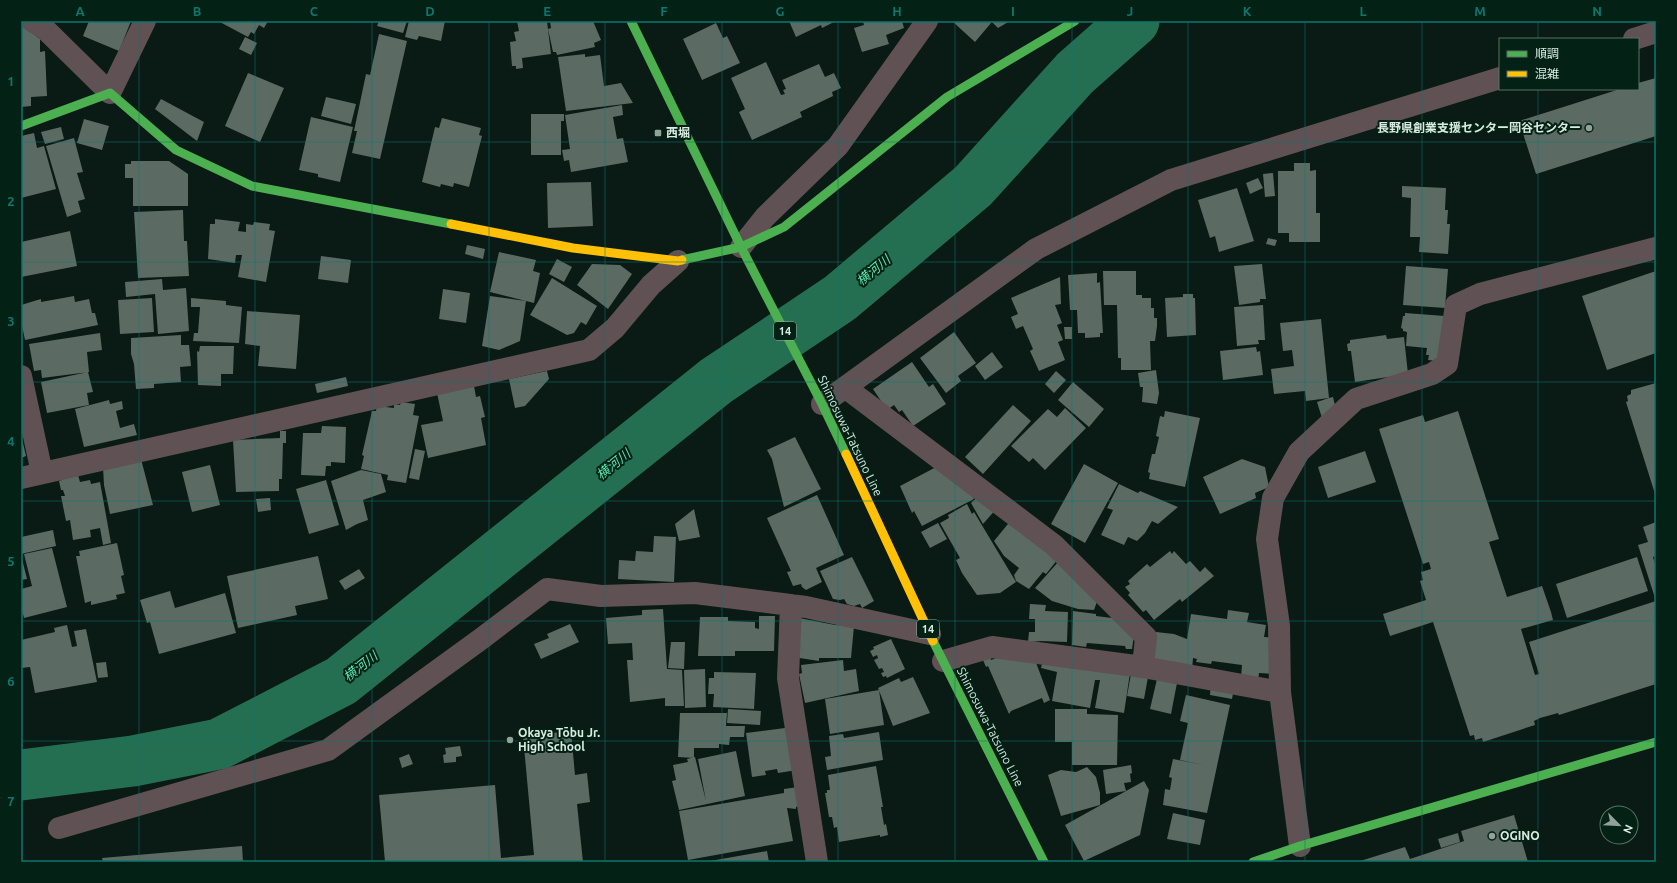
<svg xmlns="http://www.w3.org/2000/svg" width="1677" height="883" font-family="Ubuntu,'Noto Sans JP',sans-serif">
<style>
.lines{fill:none;stroke-linecap:round;stroke-linejoin:round}
.river{stroke:#246f51;stroke-width:51}
.building{fill:#5c6a64}
.street{stroke:#5f5154;stroke-width:22}
.fast{stroke:#4caf50;stroke-width:9}
.slow{stroke:#ffc107;stroke-width:9}
.grid{fill:none;stroke:#0f766e;stroke-width:1;stroke-opacity:0.55}
.poi-dot{fill:#91a29a;stroke:#032115;stroke-width:1.5}
.labels{text-anchor:middle;stroke-width:4;stroke-linejoin:round;paint-order:stroke}
.shield{fill:#032115;stroke:#9aaea4;stroke-width:1}
.shield-label{font-size:11px;font-weight:bold;fill:#daebe2}
.poi-label{font-size:12px;font-weight:bold;fill:#daebe2;stroke:#032115;text-anchor:start}
.street-label{font-size:12px;fill:#daebe2;stroke:#032115}
.water-label{font-size:13px;font-style:italic;fill:#5be7ad;stroke:#032115}
.neatline{fill:none;stroke:#0f766e;stroke-width:1.5}
.grid-label{font-size:13px;text-anchor:middle;font-weight:bold;fill:#0f766e}
</style>
<rect width="100%" height="100%" fill="#0a1a14"/>
<g class="lines">
<!-- river -->
<path class="river" d="M21 775 133 761 219 744 341 681 716 381 840 298 973 186 1075 73 1134 21"/>
</g>
<!-- building -->
<path class="building" d="M89 21H131L119 51 83 36Z
M218 21H268L264 28 259 25 254 34 251 32 248 37Z
M379 21H407L403 33 377 26Z
M409 21H445L441 41 419 36 417 40 405 37Z
M517 21H547L551 54 522 58 523 68 516 69V66H512L510 42 516 41 514 32 519 31Z
M550 21H593L601 40 594 43 595 47 557 55 556 52H553L548 29 551 28Z
M789 21H836L822 28 821 25 796 37Z
M863 21H902L904 28 886 35 889 44 862 52 854 28 864 25Z
M952 21H989L991 23 975 42Z
M991 21H1010L998 28Z
M716 23 723 38 727 36 740 63 702 80 683 39Z
M21 25 40 39V52L45 51 47 96 31 97V106L21 107Z
M379 34 407 41 380 159 352 153 357 131H354L366 74 370 75Z
M245 37 257 43 251 55 239 49Z
M585 54V57L600 55 604 86 621 83 633 103 566 111 558 57Z
M766 62 781 95 785 94 783 90 786 89 782 80 819 64 825 77 834 73 841 88 832 92 833 96 800 112 802 117 752 140 739 112 745 109 731 78Z
M248 73 284 88 260 142 225 126Z
M1656 78V136L1536 174 1519 121 1620 89H1638V83Z
M326 97 356 104 351 124 321 116Z
M161 99 204 122 197 141 155 109Z
M622 105 623 115 613 117 617 139 623 138 628 162 571 172 569 160 564 161 562 150 570 149 565 115Z
M531 114H564V121H561V155H531Z
M311 117 353 127 340 182 318 177V174L299 170Z
M442 118 481 128 479 135 482 136 469 187 454 183 453 187 441 184 440 187 422 182 435 127 439 128Z
M84 119 109 126 102 150 77 143Z
M61 127 64 139 45 144 41 132Z
M34 133 37 148 44 146 56 189 21 198V136Z
M74 138 83 172 77 173 85 199 78 201 81 212 67 217 46 146Z
M131 161H169L188 174V206H133V178H125V164H131Z
M1294 163H1310V171L1316 170V213H1320V242H1289V233H1278V171H1294Z
M1273 173 1275 196 1265 197 1263 174Z
M1258 178 1263 188 1250 194 1246 183Z
M591 182 593 226 548 228 547 183Z
M1402 186 1446 188 1445 210H1448L1447 224H1450L1448 254 1419 252 1420 237H1410L1411 198 1402 197Z
M1237 188 1254 241 1219 252 1215 236 1210 238 1198 200Z
M183 210 184 241H187L189 276 138 278 134 212Z
M215 219 240 222 238 231 246 232V224L253 225 254 222 270 224 269 230 275 231 266 282 238 277 242 255H236L235 263 208 259 210 224H215Z
M70 231 77 266 21 277V242Z
M1268 238 1277 240 1275 246 1266 244Z
M467 245 485 249 483 259 465 254Z
M499 252 536 260 533 271 540 273 534 303 490 292Z
M321 256 351 260 348 283 318 279Z
M557 259 572 267 564 282 549 274Z
M592 264 620 265 632 274 608 309 577 285Z
M1262 264 1266 299H1260V302L1239 305 1234 266Z
M1406 266 1448 269 1445 308 1403 305Z
M1103 271H1136V295H1142V298H1151V308H1154V318H1157V326L1155 341H1150L1151 370H1121V358H1118L1117 305H1104Z
M1656 271V353L1607 370 1582 296Z
M1097 273V283L1100 282 1103 333H1100V337L1085 338V333H1078L1077 310H1070L1068 275Z
M1060 277 1061 304 1055 305 1062 323 1057 325 1063 340 1058 342 1065 360 1039 371 1030 351 1033 349 1023 326 1016 329 1011 317 1018 314 1011 298Z
M552 278 597 306 586 325 581 322 574 333 567 335 530 315Z
M162 279 163 290 186 288 189 331 158 334 155 294 126 297 125 282Z
M443 289 470 293 466 323 439 319Z
M1183 294H1193V298H1195L1196 335 1167 337 1165 298 1183 297Z
M74 296 75 302 89 299 92 313H95L98 325 25 340 21 321V305L41 299V302Z
M490 296 526 301 520 341 499 350 482 346Z
M152 298 154 332 120 334 118 300Z
M191 298 226 301V305L242 307 239 343 193 341 194 333H198L200 307H191Z
M1263 305 1265 340H1258L1259 344 1237 346 1234 307Z
M247 311 300 315 296 369 258 366 260 346 245 344Z
M1405 313 1445 316 1438 361 1428 360 1429 355H1426L1427 348 1406 346 1407 332 1403 331V329L1401 328 1403 316H1405Z
M1321 319 1329 398 1333 397 1337 414 1322 418 1317 402 1329 398 1306 401 1305 391 1274 394 1271 369 1294 366 1292 350 1283 351 1280 323Z
M1064 327H1072V339H1065Z
M954 332 976 363 958 376 961 381 946 393 920 358Z
M100 333 102 350 87 352 89 372 42 378 41 370 34 371 29 344Z
M181 335V345H189L191 366 180 367 181 382 154 384V388L136 389 134 364 131 354V338Z
M1386 335 1387 339 1404 337 1408 374 1355 382 1351 351H1348L1347 344 1350 343V340Z
M200 346H234L233 374H221V386L198 385 197 351 199 352Z
M1256 347 1257 352 1260 351 1263 375 1223 380 1220 351Z
M992 352 1003 367 985 380 975 366Z
M912 362 929 387 933 384 946 404 913 426 902 410 899 412 894 405 887 410 873 389Z
M1156 370 1159 393 1157 404 1142 402 1143 387H1140L1138 373Z
M547 371 549 379 525 406 515 408 509 379Z
M1056 371 1066 380 1054 393 1045 384Z
M88 372 93 392 87 393 89 405 47 413 41 382Z
M346 377 348 386 317 393 315 384Z
M1073 382 1104 409 1089 427 1058 400Z
M1656 383V497L1626 402 1628 401 1627 396 1631 394V390Z
M474 386 476 397 480 396 485 417 481 418 486 445 428 458 421 425 443 421 437 393Z
M109 400 110 404 122 401 123 409 116 411 120 428 134 424 137 435 84 447 75 409Z
M401 402 415 404 413 415 419 416 406 483 387 480 388 475 361 469 364 456 362 455 372 411H376L377 406 394 408V404L400 405Z
M1013 405 1031 421 983 474 965 457Z
M1065 408 1086 428 1045 470 1033 458 1029 462 1011 446 1048 409 1057 417Z
M1165 411 1200 418 1185 487 1149 479 1150 473 1148 472 1152 454H1155L1159 437 1156 436 1160 416 1164 417Z
M1458 411 1499 539 1489 542 1507 597 1542 586 1551 612 1553 620 1521 629 1535 675 1539 674 1529 642 1656 601 1638 545 1648 542 1643 527 1656 522V556L1653 557 1656 568V684L1559 715 1558 713 1540 718 1534 721 1535 725 1483 742 1482 738 1475 740 1474 735 1470 736 1433 622 1390 636 1383 614 1426 600 1420 581 1423 580 1421 572 1431 569 1429 562 1423 564 1379 429 1423 415 1425 422Z
M322 426 346 427 345 463 331 462V466H326L325 476 301 475 303 433H321Z
M280 431H286V443H283L282 479H279V491L236 492 233 440 280 438Z
M21 435 26 456 21 458Z
M795 437 821 489 784 507 772 459 767 450Z
M415 449 425 451 419 480 409 478Z
M1365 451 1376 482 1328 498 1318 467Z
M141 459 153 505 110 514 104 485 103 467Z
M1242 459 1265 467 1269 487 1255 493 1256 498 1220 514 1203 477Z
M1084 464 1118 483 1085 543 1051 524Z
M210 465 220 505 192 512 182 472Z
M940 465 962 479 974 499 922 526 914 511 912 513 900 486Z
M361 470 381 474 386 492 363 500 368 520 357 524 346 530 331 481Z
M78 475 80 482 90 480 91 484 100 482 111 543 103 545 100 528 90 530 91 537 73 540 70 520 66 521 61 496H65L63 490H61L59 481 62 480V478Z
M326 480 339 525 309 534 296 489Z
M1119 484 1138 493 1140 491 1178 507 1158 524 1152 521 1145 533 1137 541 1128 537 1124 545 1101 535 1113 510 1107 508Z
M981 494 997 508 983 524 971 503Z
M817 495 844 555 816 568 822 582 806 590 802 587 801 584 793 586 787 572 791 571 767 518Z
M270 498 271 510 258 512 256 499Z
M967 504 972 514 974 512 1016 582 1000 593 977 595 962 573 956 560 960 558 940 523 949 518 948 515Z
M694 509 700 537 679 541 675 524Z
M1012 519 1058 559 1046 574 1043 572 1029 589 1016 581 1014 575 1019 568 1004 556 994 541Z
M938 523 947 539 930 548 921 532Z
M53 530 56 546 21 554V537Z
M654 536 676 537 674 582 618 579 619 560 635 561 636 551 653 552Z
M117 543 124 575 121 576 125 593 116 595 117 599 91 605V601L85 603 76 556H80L79 551Z
M52 548 67 607 24 618 21 607V589L32 586 24 554Z
M1170 551 1172 554 1174 551 1186 564 1190 561 1200 572 1205 567 1214 576 1182 602 1180 599 1154 620 1146 610 1143 612 1128 595 1130 593 1125 587 1130 584 1128 581 1147 564 1150 567Z
M21 555 27 579 21 580Z
M318 556 328 599 295 606 297 615 238 628 227 576Z
M852 557 874 601 862 608 860 604 854 606 847 604 844 599 840 600 833 599 820 571Z
M1637 557 1648 591 1567 618 1556 584Z
M1059 561 1099 596 1094 610 1078 609 1052 601 1035 588Z
M359 569 365 578 345 590 339 581Z
M170 591 175 608 225 593 236 633 159 654 150 622 147 623 140 600Z
M1030 604 1046 605 1045 611 1068 612 1067 642 1041 641 1028 642 1029 632H1035V619H1029Z
M663 609 667 669 682 670 684 706H665V698L630 702 627 660H633L632 643 608 644 606 618 642 615V610Z
M1228 610 1249 613 1247 622 1266 625 1264 637 1279 638 1277 674 1259 673 1258 681 1241 678 1242 665 1212 661 1211 664 1196 662 1197 659 1193 658 1192 670 1152 664 1156 632 1174 634 1187 639 1191 614 1227 619Z
M1073 611 1096 614V616L1112 618 1134 635 1132 649H1126L1125 646 1087 643 1086 647 1072 645Z
M759 616H775L774 651H735V656H698L700 617H728V621L755 622V628L759 629Z
M799 618 835 625 854 626 851 658H819V661L793 657Z
M570 624 579 642 541 659 534 644 549 638 547 634Z
M67 625 72 647 77 646 74 631 86 629 97 682 35 693 30 667 21 668V640L55 632 54 628Z
M891 639 905 669 887 678 886 676 883 677 881 673 884 672 882 668 879 669 874 660 878 658 877 655 873 657 870 651 874 649 873 647Z
M671 642H685L684 669 668 668Z
M1032 652 1050 700 1044 703 1042 698 1011 711 1009 714 988 666 986 667 983 660 990 657 991 660 1010 653Z
M1045 652 1130 673 1124 713 1095 708 1100 680H1095L1090 708 1052 701 1057 672 1041 668Z
M843 660 844 671 856 669 859 691 805 703 799 674 802 673 801 665Z
M106 662 108 677 98 678 96 663Z
M705 669 706 707 685 708 684 670Z
M714 672 756 673 754 709 713 707 714 694H708L709 678H714Z
M1131 674 1148 677 1144 699 1127 696Z
M913 677 930 713 893 726 878 688 899 678 901 682Z
M1157 679 1177 683 1171 714 1150 709Z
M1211 684 1234 688 1232 699 1210 695Z
M879 690 884 725 830 734 825 699Z
M1186 695 1230 705 1207 813 1163 805 1165 789 1170 790 1172 778 1169 777 1173 759 1204 765 1180 760 1188 723 1180 721Z
M728 709 761 711 760 725 727 723Z
M1055 709H1087V714L1118 715 1117 765H1072V742H1055Z
M680 713H727L726 726H745L744 737H730L729 745 719 744V748H694V758L678 757Z
M785 728 791 756 797 770 778 773 777 769 765 771 766 775 752 777 746 733Z
M571 731 575 775 587 773 590 802 577 804 583 862H385L379 795 495 785 501 858 534 855 523 736Z
M879 732 883 760 827 770 825 757 831 756 829 736 843 734 844 738Z
M460 746 462 756 456 757V762L444 763 443 755 446 754 445 748Z
M736 751 745 796 679 810 672 781 676 780 673 765 688 762 687 759 695 757 706 801 698 759Z
M409 754 413 764 402 768 399 758Z
M1131 765 1132 773 1130 774 1131 782 1124 783 1126 791 1106 794 1103 770Z
M876 766 883 807H881L884 825 886 824 888 835 880 837V835L839 842 837 827 834 828 832 817H829L825 793H827V790H830L828 775Z
M1087 767 1096 777 1100 793V805L1061 816 1048 775 1061 770 1076 772Z
M1144 781 1149 790 1140 835 1084 861 1065 825Z
M798 787 802 804 796 807V809L787 808 793 841 688 860 679 811 784 793V789Z
M1173 813 1205 820 1200 845 1167 839Z
M1514 815 1528 862H1357L1405 847 1410 859 1464 841 1461 831Z
M1458 833 1460 842 1441 848 1438 839Z
M242 846 243 862H103L102 858Z
M767 851 769 862H710V861Z"/>
<g class="lines">
<!-- street -->
<path class="street" d="M32 21 45 29 110 93 145 21
M1634 39 1656 32
M741 247 765 217 838 146 927 21
M21 376 42 473
M846 388 1054 545 1146 637 1143 667 1280 692
M822 404 1036 249 1171 180 1500 78
M21 478 589 350 615 328 651 285 678 261
M791 605 788 678 817 862
M943 661 992 647 1143 667
M59 828 328 750 481 639 547 589 601 596 695 593 806 607 930 634
M1300 846 1280 692 1279 626 1267 539 1273 498 1299 452 1356 399 1432 374 1447 364 1456 305 1480 294 1656 248"/>
<!-- fast -->
<path class="fast" d="M631 21 741 247 822 404 846 454
M21 126 110 93 176 150 252 186 451 224
M682 260 741 247 784 227 947 97 1075 21
M933 641 1044 862
M1253 862 1300 846 1656 742"/>
<!-- slow -->
<path class="slow" d="M451 224 573 248 678 261 682 260
M846 454 933 641"/>
</g>
<!-- grid -->
<path class="grid" d="M139 21V862M255 21V862M372 21V862M489 21V862M605 21V862M722 21V862M838 21V862M955 21V862M1072 21V862M1188 21V862M1305 21V862M1422 21V862M1538 21V39M1538 89V862M21 142H1656M21 262H1656M21 382H1656M21 501H1656M21 621H1656M21 741H1656"/>
<!-- markers -->
<g class="poi-dot">
<circle cx="1589" cy="128" r="4"/>
<rect x="654" y="129" width="8" height="8" rx="2"/>
<circle cx="510" cy="740" r="4"/>
<circle cx="1492" cy="836" r="4"/>
</g>
<g class="labels">
<!-- shield labels -->
<g class="shield">
<rect x="774" y="322" width="22" height="18" rx="3"/>
<rect x="917" y="620" width="22" height="18" rx="3"/>
</g>
<g class="shield-label">
<text x="785" y="335">14</text>
<text x="928" y="633">14</text>
</g>
<!-- poi labels -->
<g class="poi-label">
<text x="1581" y="132" text-anchor="end">長野県創業支援センター岡谷センター</text>
<text x="666" y="137">西堀</text>
<text x="518" y="737">Okaya Tōbu Jr.<tspan x="518" dy="14">High School</tspan></text>
<text x="1500" y="840">OGINO</text>
</g>
<!-- street labels -->
<g class="street-label">
<text transform="translate(850 436) rotate(64)" y="4">Shimosuwa-Tatsuno Line</text>
<text transform="translate(990 727) rotate(63)" y="4">Shimosuwa-Tatsuno Line</text>
</g>
<!-- water labels -->
<g class="water-label">
<text transform="translate(873 270) rotate(-40)" y="5">横河川</text>
<text transform="translate(613 464) rotate(-39)" y="5">横河川</text>
<text transform="translate(360 666) rotate(-38)" y="5">横河川</text>
</g>
</g>
<!-- border -->
<rect width="1677" height="883" fill="none" stroke="#032115" stroke-width="44"/>
<!-- legend -->
<rect x="1499" y="38" width="140" height="52" fill="#032115" stroke="#597267"/>
<rect x="1507" y="51" width="20" height="6" fill="#4caf50" stroke="#597267"/>
<text x="1535" y="58" font-size="12" fill="#daebe2">順調</text>
<rect x="1507" y="71" width="20" height="6" fill="#ffc107" stroke="#597267"/>
<text x="1535" y="78" font-size="12" fill="#daebe2">混雑</text>
<!-- north arrow -->
<g transform="translate(1619 825) rotate(114)"><circle r="19" fill="#032115" stroke="#597267"/>
<path d="M0-3L7 15L0 10L-7 15Z" fill="#91a29a"/>
<text y="-6" font-size="11" font-weight="bold" text-anchor="middle" fill="#daebe2">N</text>
</g>
<rect x="22" y="22" width="1633" height="839" class="neatline"/>
<g class="grid-label">
<text x="80" y="16">A</text>
<text x="197" y="16">B</text>
<text x="314" y="16">C</text>
<text x="430" y="16">D</text>
<text x="547" y="16">E</text>
<text x="664" y="16">F</text>
<text x="780" y="16">G</text>
<text x="897" y="16">H</text>
<text x="1013" y="16">I</text>
<text x="1130" y="16">J</text>
<text x="1247" y="16">K</text>
<text x="1363" y="16">L</text>
<text x="1480" y="16">M</text>
<text x="1597" y="16">N</text>
<text x="11" y="86">1</text>
<text x="11" y="206">2</text>
<text x="11" y="326">3</text>
<text x="11" y="446">4</text>
<text x="11" y="566">5</text>
<text x="11" y="686">6</text>
<text x="11" y="806">7</text>
</g>
</svg>
